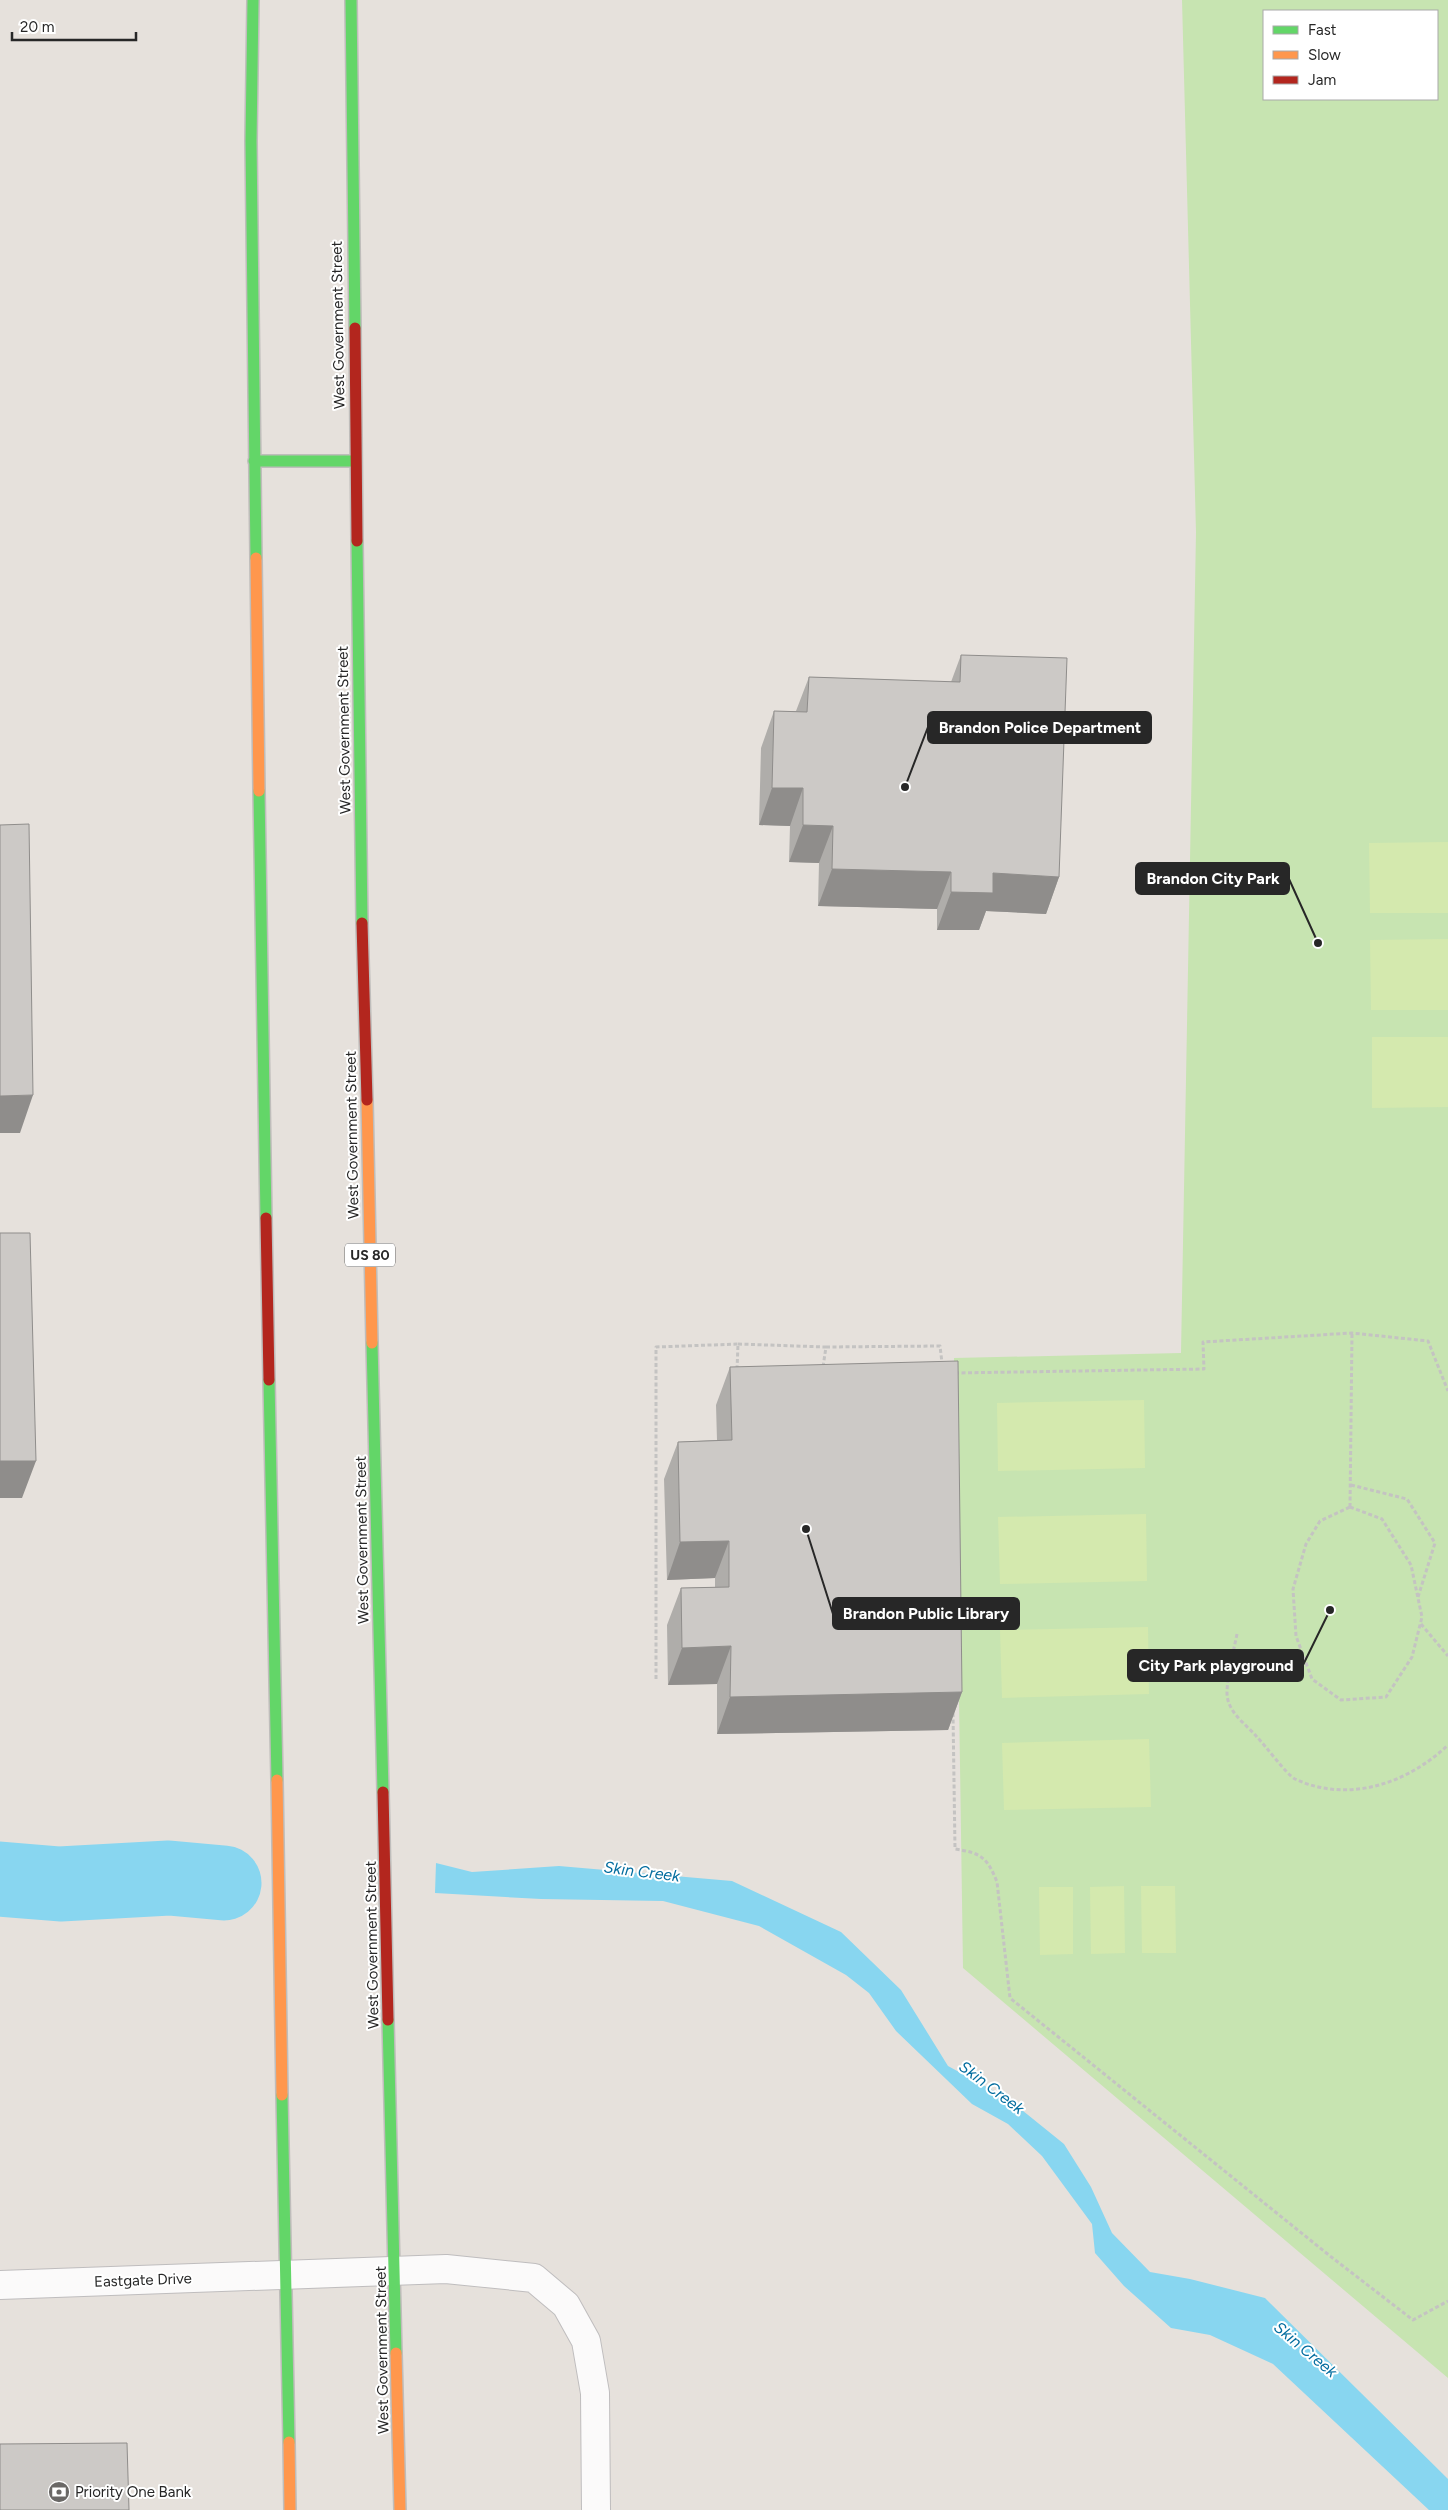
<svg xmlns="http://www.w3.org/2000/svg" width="1448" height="2510" font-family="Figtree,sans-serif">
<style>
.green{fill:#c7e4b1;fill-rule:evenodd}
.pitch{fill:#d4e9ae}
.water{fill:#88d6f0}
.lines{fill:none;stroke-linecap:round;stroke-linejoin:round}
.river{stroke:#88d6f0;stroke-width:75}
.street-casing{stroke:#bfbdbe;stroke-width:30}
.fast-casing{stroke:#bfbdbb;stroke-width:14}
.slow-casing{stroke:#bfbdbb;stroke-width:14}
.jam-casing{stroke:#bfbdbb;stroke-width:14}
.path{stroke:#c4c3c2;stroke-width:3;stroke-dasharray:4 2.5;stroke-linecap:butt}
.street{stroke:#fbfafa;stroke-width:28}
.fast{stroke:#63d668;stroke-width:11}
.slow{stroke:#ff974d;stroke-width:11}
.jam{stroke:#b3261e;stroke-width:11}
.wall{fill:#afadaa}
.shaded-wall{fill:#8f8d8b}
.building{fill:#ccc9c6;stroke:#8f8d8b}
.labels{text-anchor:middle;stroke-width:4;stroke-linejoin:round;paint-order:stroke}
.shield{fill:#fff;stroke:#686868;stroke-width:1}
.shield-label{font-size:14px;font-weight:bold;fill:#272727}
.street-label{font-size:15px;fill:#272727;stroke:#fff}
.poi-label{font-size:15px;fill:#272727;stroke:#fff;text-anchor:start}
.water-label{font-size:16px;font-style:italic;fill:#036d9f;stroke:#fff}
.leader{fill:none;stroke:#272727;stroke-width:2}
.callout-dot{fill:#272727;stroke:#fff;stroke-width:2}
.callout{fill:#272727;stroke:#272727;stroke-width:2}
.callout-label{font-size:16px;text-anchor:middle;font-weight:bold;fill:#fff}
</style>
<rect width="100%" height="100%" fill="#e6e1dc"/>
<!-- green -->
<path class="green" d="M1182 0H1448V2378L963 1968 954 1358 1181 1353 1196 532ZM1264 11H1437V99H1264Z"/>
<!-- pitch -->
<path class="pitch" d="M1448 842V913H1370L1369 843Z
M1448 939V1010H1371L1370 940Z
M1372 1037H1448V1107L1372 1108Z
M1144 1400 1145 1468 998 1471 997 1403Z
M1146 1514 1147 1581 1000 1584 998 1517Z
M1148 1627 1149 1694 1002 1698 1000 1630Z
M1149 1739 1151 1807 1004 1810 1002 1743Z
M1124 1886 1125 1953 1091 1954 1090 1887Z
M1141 1886H1175L1176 1953H1142Z
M1039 1887H1073V1954L1040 1955Z"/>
<!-- water -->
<path class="water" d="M436 1863 472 1872 559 1866 732 1881 841 1932 901 1990 948 2066 1007 2098 1064 2144 1091 2187 1112 2233 1150 2272 1190 2279 1265 2298 1448 2479V2510H1429L1273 2364 1210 2335 1171 2328 1124 2286 1095 2253 1092 2224 1042 2156 1008 2124 972 2104 896 2031 869 1993 846 1975 759 1926 663 1901 541 1899 435 1893Z"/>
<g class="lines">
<!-- river -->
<path class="river" d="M0 1879 60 1884 169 1878 224 1883"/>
<!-- street casing -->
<g class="street-casing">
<path id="street" d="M0 2285 446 2269 534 2278 566 2305 586 2341 595 2393 596 2510"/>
</g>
<!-- fast casing -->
<g class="fast-casing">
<path id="fast" d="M253 0 251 141 256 558
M351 0 355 328
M254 461H355
M357 541 362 923
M259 791 266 1218
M372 1343 383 1792
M269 1380 277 1780
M388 2020 396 2353
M282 2095 289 2442"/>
</g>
<!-- slow casing -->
<g class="slow-casing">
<path id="slow" d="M256 558 259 791
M367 1100 372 1343
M277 1780 282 2095
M396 2353 400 2510
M289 2442 290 2510"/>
</g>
<!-- jam casing -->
<g class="jam-casing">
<path id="jam" d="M355 328 357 541
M362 923 367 1100
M266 1218 269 1380
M383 1792 388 2020"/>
</g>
<!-- path -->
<path class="path" d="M738 1344 826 1347 823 1367
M826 1347 940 1346 942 1363
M955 1373 1204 1369 1203 1342 1352 1333 1428 1341 1448 1391
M1351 1485 1407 1499 1435 1543 1418 1597
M1350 1507 1382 1519 1411 1565 1422 1617 1412 1657 1386 1697 1341 1700 1312 1679 1296 1636 1293 1589 1306 1544 1320 1521Z
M1350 1507 1352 1333
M1421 1624 1448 1656
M1237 1634C1233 1654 1227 1675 1227 1694 1228 1713 1246 1724 1257 1737 1265 1745 1287 1775 1295 1779 1349 1804 1408 1783 1448 1745
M656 1679V1347L738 1344 737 1370
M953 1713 955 1849C981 1853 987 1857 997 1882L1010 1998 1330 2256 1413 2320 1448 2301"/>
<!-- street -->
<use href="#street" class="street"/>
<!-- fast -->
<use href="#fast" class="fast"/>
<!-- slow -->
<use href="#slow" class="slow"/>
<!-- jam -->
<use href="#jam" class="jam"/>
</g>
<!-- wall -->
<path class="wall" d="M961 655 1059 877 1046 914 986 911 979 930H937V909L818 906 819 863 789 862 790 826 759 825 761 748 774 711H796L809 677 951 682Z
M730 1367 962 1692 948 1730 717 1734V1684L668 1685 667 1625 681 1588 715 1587V1578L667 1580 664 1479 678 1442 717 1440 716 1405Z"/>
<!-- shaded-wall -->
<path class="shaded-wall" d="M772 788H803L790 826 759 825Z
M803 825 833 826 819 863 789 862Z
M832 869 951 872 937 909 818 906Z
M993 873 1059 877 1046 914 986 911 979 930H937L951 892Z
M33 1095 20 1133H0V1096Z
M0 1461H36L22 1498H0Z
M729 1541 715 1578 667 1580 680 1542Z
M731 1646 717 1684 668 1685 682 1648Z
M962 1692 948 1730 717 1734 730 1697Z"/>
<!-- building -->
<path class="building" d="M961 655 1067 658 1059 877 993 873V893L951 892V872L832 869 833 826 803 825V788H772L774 711 807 712 809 677 960 682Z
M29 824 33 1095 0 1096V825Z
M0 1233H30L36 1461H0Z
M958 1361 962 1692 730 1697 731 1646 682 1648 681 1588 729 1587V1541L680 1542 678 1442 732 1440 730 1367Z
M127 2443 129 2510H0V2444Z"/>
<!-- icons -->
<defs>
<g id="bank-disc" transform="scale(1.125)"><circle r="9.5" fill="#6a6866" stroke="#fff"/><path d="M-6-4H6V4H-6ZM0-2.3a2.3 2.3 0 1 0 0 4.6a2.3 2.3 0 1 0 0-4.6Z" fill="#fff"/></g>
</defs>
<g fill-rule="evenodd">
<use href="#bank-disc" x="59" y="2492"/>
</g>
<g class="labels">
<!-- shield labels -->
<rect class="shield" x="345" y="1243.5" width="50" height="23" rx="4"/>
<g class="shield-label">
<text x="370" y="1260">US 80</text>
</g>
<!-- street labels -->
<g class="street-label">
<text transform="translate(338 325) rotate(-91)" y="5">West Government Street</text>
<text transform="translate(344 730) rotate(-91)" y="5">West Government Street</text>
<text transform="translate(352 1135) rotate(-91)" y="5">West Government Street</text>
<text transform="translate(362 1540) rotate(-91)" y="5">West Government Street</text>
<text transform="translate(372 1945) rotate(-91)" y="5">West Government Street</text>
<text transform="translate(143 2280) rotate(-2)" y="5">Eastgate Drive</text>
<text transform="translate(382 2350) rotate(-91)" y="5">West Government Street</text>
</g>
<!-- poi labels -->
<g class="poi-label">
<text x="75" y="2497">Priority One Bank</text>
</g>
<!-- water labels -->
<g class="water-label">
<text transform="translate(642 1871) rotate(7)" y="6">Skin Creek</text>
<text transform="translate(992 2087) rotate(37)" y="6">Skin Creek</text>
<text transform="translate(1306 2349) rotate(40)" y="6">Skin Creek</text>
</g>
</g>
<!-- callouts -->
<path class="leader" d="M905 787L928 727M1318 943L1289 879M806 1529L833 1614M1330 1610L1303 1665"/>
<g class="callout-dot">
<circle cx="905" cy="787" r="5"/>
<circle cx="1318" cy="943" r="5"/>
<circle cx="806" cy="1529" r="5"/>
<circle cx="1330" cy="1610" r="5"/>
</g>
<g class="callout">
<rect x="928" y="712" width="223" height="31" rx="5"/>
<rect x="1136" y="863" width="153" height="31" rx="5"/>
<rect x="833" y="1598" width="186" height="31" rx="5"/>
<rect x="1128" y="1650" width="175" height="31" rx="5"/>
</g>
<g class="callout-label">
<text x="1040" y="733">Brandon Police Department</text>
<text x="1213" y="884">Brandon City Park</text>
<text x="926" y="1619">Brandon Public Library</text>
<text x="1216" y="1671">City Park playground</text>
</g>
<!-- legend -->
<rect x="1263" y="10" width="175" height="90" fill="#ffffff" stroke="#a9a9a9"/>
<rect x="1273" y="26" width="25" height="8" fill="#63d668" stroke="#a9a9a9"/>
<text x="1308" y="35" font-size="15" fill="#272727">Fast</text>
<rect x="1273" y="51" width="25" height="8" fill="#ff974d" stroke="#a9a9a9"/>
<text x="1308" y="60" font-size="15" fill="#272727">Slow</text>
<rect x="1273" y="76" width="25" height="8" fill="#b3261e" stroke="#a9a9a9"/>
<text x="1308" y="85" font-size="15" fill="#272727">Jam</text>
<!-- scale -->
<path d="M12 32v8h124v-8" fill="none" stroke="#272727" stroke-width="2.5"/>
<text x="20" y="32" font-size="15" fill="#272727" stroke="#ffffff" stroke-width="4" paint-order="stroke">20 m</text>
</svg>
